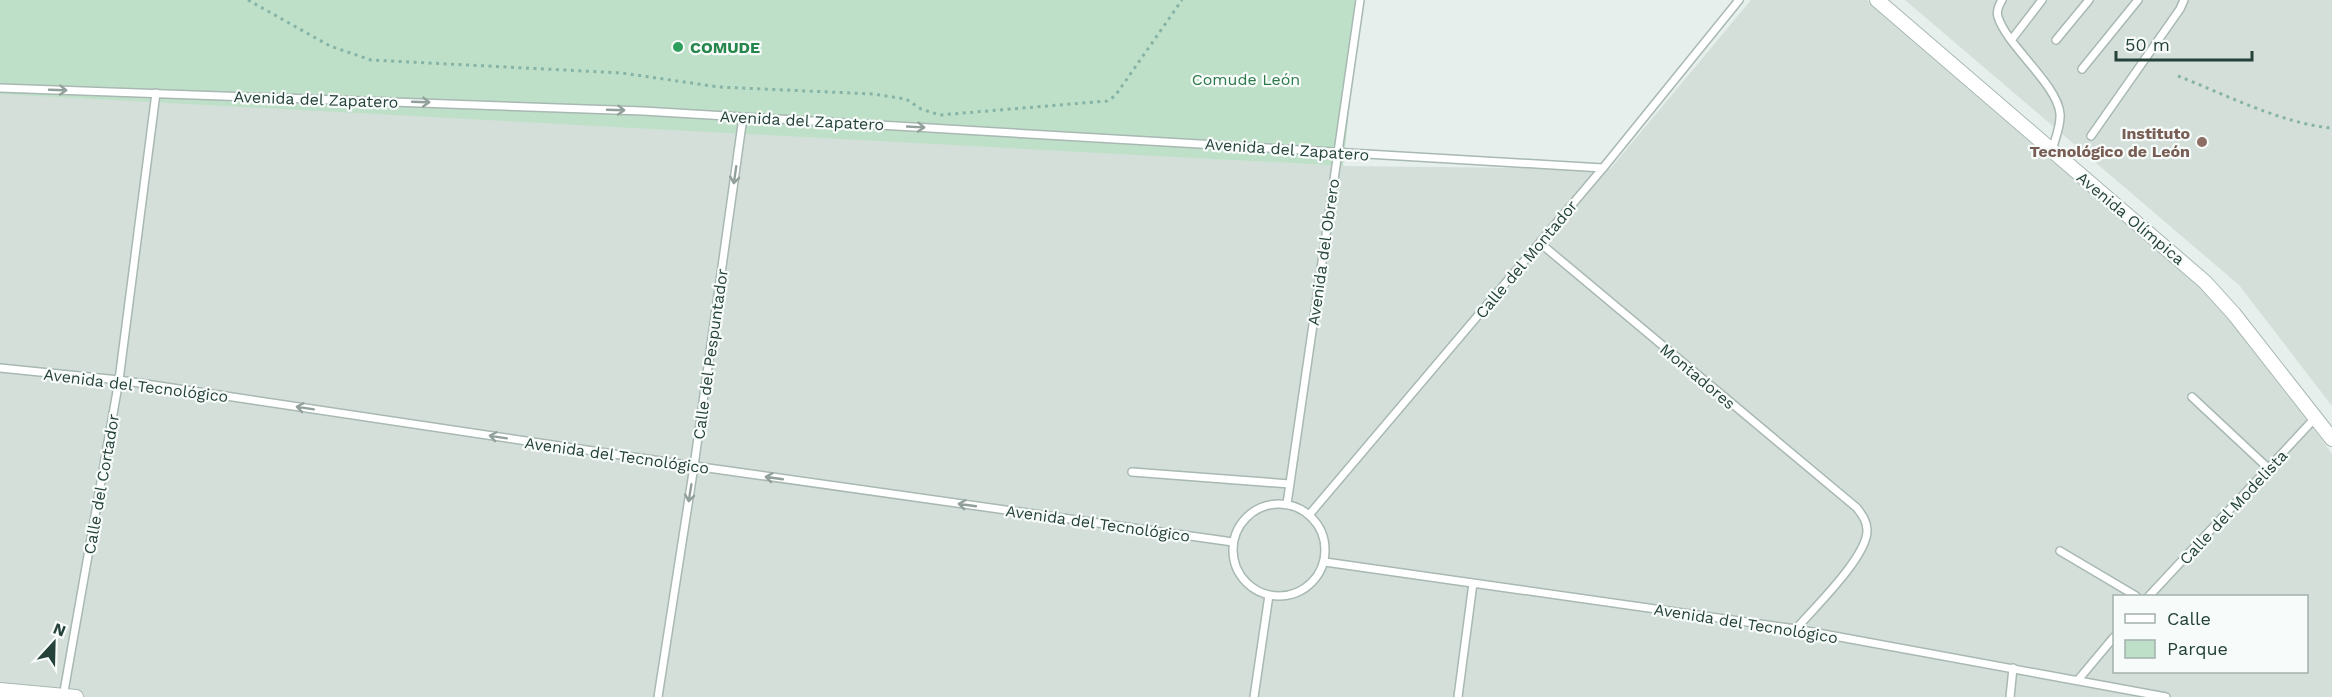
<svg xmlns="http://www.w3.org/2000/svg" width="2332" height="697" font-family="'Work Sans',sans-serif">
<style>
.built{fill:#d4dfda;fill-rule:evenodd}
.green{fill:#bfe0c8}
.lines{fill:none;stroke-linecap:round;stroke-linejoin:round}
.lane-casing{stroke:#a8b8b2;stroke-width:10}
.street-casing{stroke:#a8b8b2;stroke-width:16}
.path{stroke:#86b3a5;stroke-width:3;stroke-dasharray:3 4.5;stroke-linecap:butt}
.lane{stroke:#fff;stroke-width:7}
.street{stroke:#fff;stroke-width:14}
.oneway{stroke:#92a09c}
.leisure-dot{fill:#2e9e5b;stroke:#f7fbf9;stroke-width:2}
.education-dot{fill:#8d6e63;stroke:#f7fbf9;stroke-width:2}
.labels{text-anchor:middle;stroke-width:4.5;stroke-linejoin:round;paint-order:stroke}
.leisure-label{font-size:16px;font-weight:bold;fill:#27864d;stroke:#f7fbf9;text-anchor:start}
.park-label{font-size:16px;fill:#2d7a4b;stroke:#f7fbf9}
.street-label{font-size:16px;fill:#24423a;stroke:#f7fbf9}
.education-label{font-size:16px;font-weight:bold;fill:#785e54;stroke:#f7fbf9;text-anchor:end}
</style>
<rect width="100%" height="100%" fill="#e6efeb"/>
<!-- built -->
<path class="built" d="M1751 0H1867L2220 299 2332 454V697H0V91L1343 166 1610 169ZM2114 596H2306V672H2114Z
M1905 0H2332V406L2239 285Z"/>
<!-- green -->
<path class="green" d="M0 0H1361L1343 166 0 94Z"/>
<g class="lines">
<!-- lane casing -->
<g class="lane-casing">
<path id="lane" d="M2002 0C1999 5 1996 11 1998 17 2007 46 2058 85 2060 114 2061 126 2055 139 2052 150
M2012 39 2042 0
M2056 40 2089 0
M2082 69 2138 0
M0 88 643 111 1603 168
M2091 136 2180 9 2184 0
M1540 243 1857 508C1862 515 1867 521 1867 530 1868 556 1814 608 1796 629
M0 368 119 380 694 466 1233 542
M2192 397 2268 468
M1132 472 1290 484
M1233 550a46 46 0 1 1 92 0a46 46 0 1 1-92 0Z
M1287 504 1360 0
M1309 515 1603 168 1739 0
M2060 551 2136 596
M1325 562 1796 629 2166 697
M2149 596 2316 417
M2078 680 2114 637
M63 697 119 380 156 93
M658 697 694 466 743 117
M1254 697 1269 595
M1458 697 1473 583
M2010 697 2013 668"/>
</g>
<!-- street casing -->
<g class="street-casing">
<path id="street" d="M1877 0 2205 282 2234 314 2332 439
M0 690 76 697"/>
</g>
<!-- path -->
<path class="path" d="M248 0 330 46 371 60 622 73 719 87 873 94 906 99 921 109 940 115 1107 101 1115 96 1182 0
M2178 76C2224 94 2283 124 2332 128"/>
<!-- lane -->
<use href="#lane" class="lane"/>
<!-- street -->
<use href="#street" class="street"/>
</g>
<!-- one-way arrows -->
<defs><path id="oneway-shaft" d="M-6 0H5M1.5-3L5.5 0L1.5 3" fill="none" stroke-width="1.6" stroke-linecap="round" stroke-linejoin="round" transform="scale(1.5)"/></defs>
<g class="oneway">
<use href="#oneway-shaft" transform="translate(58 90) rotate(2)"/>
<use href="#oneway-shaft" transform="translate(421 102) rotate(2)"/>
<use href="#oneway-shaft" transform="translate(616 110) rotate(2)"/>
<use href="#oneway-shaft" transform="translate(916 127) rotate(3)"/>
<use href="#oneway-shaft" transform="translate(735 175) rotate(98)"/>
<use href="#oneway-shaft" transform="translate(305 408) rotate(-171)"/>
<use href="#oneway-shaft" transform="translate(498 437) rotate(-171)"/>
<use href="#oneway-shaft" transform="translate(774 478) rotate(-172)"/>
<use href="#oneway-shaft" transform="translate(690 493) rotate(99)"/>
<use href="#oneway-shaft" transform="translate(967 505) rotate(-172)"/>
</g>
<!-- markers -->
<circle class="leisure-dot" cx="678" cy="47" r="6"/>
<circle class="education-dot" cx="2202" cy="142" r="6"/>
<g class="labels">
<!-- leisure labels -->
<g class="leisure-label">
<text x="690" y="53">COMUDE</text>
</g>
<!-- park labels -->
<g class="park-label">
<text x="1246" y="85">Comude León</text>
</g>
<!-- street labels -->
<g class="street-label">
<text transform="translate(316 99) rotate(2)" y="6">Avenida del Zapatero</text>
<text transform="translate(802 120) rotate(3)" y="6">Avenida del Zapatero</text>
<text transform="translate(1287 149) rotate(4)" y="6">Avenida del Zapatero</text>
<text transform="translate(2131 218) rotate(40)" y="6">Avenida Olímpica</text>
<text transform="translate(1323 252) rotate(-82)" y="6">Avenida del Obrero</text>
<text transform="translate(1526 259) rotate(-50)" y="6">Calle del Montador</text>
<text transform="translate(710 354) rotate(-82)" y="6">Calle del Pespuntador</text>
<text transform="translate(1698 376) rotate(40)" y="6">Montadores</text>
<text transform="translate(136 385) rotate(7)" y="6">Avenida del Tecnológico</text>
<text transform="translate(617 455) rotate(8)" y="6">Avenida del Tecnológico</text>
<text transform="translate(101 484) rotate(-80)" y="6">Calle del Cortador</text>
<text transform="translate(2233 507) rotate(-47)" y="6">Calle del Modelista</text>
<text transform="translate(1098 523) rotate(8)" y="6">Avenida del Tecnológico</text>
<text transform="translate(1746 623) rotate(9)" y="6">Avenida del Tecnológico</text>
</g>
<!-- education labels -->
<g class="education-label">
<text x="2190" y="139">Instituto<tspan x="2190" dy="18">Tecnológico de León</tspan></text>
</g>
</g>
<!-- legend -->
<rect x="2113" y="595" width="195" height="78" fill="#f7fbf9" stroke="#a3b1ad" stroke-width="1.5"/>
<rect x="2125" y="614" width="30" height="9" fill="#ffffff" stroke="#a3b1ad" stroke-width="1.5"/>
<text x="2167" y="625" font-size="18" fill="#24423a">Calle</text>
<rect x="2125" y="640" width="30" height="18" fill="#bfe0c8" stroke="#a3b1ad" stroke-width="1.5"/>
<text x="2167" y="655" font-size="18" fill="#24423a">Parque</text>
<!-- north arrow -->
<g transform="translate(54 643) rotate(22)" stroke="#f7fbf9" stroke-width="4.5" paint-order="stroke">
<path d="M0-4.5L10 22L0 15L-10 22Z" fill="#24423a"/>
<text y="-9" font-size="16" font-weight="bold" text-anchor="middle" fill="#24423a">N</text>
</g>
<!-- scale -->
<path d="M2116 51v9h136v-9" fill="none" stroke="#24423a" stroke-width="3"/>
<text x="2125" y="51" font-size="18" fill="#24423a" stroke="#f7fbf9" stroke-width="4.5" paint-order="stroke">50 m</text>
</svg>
